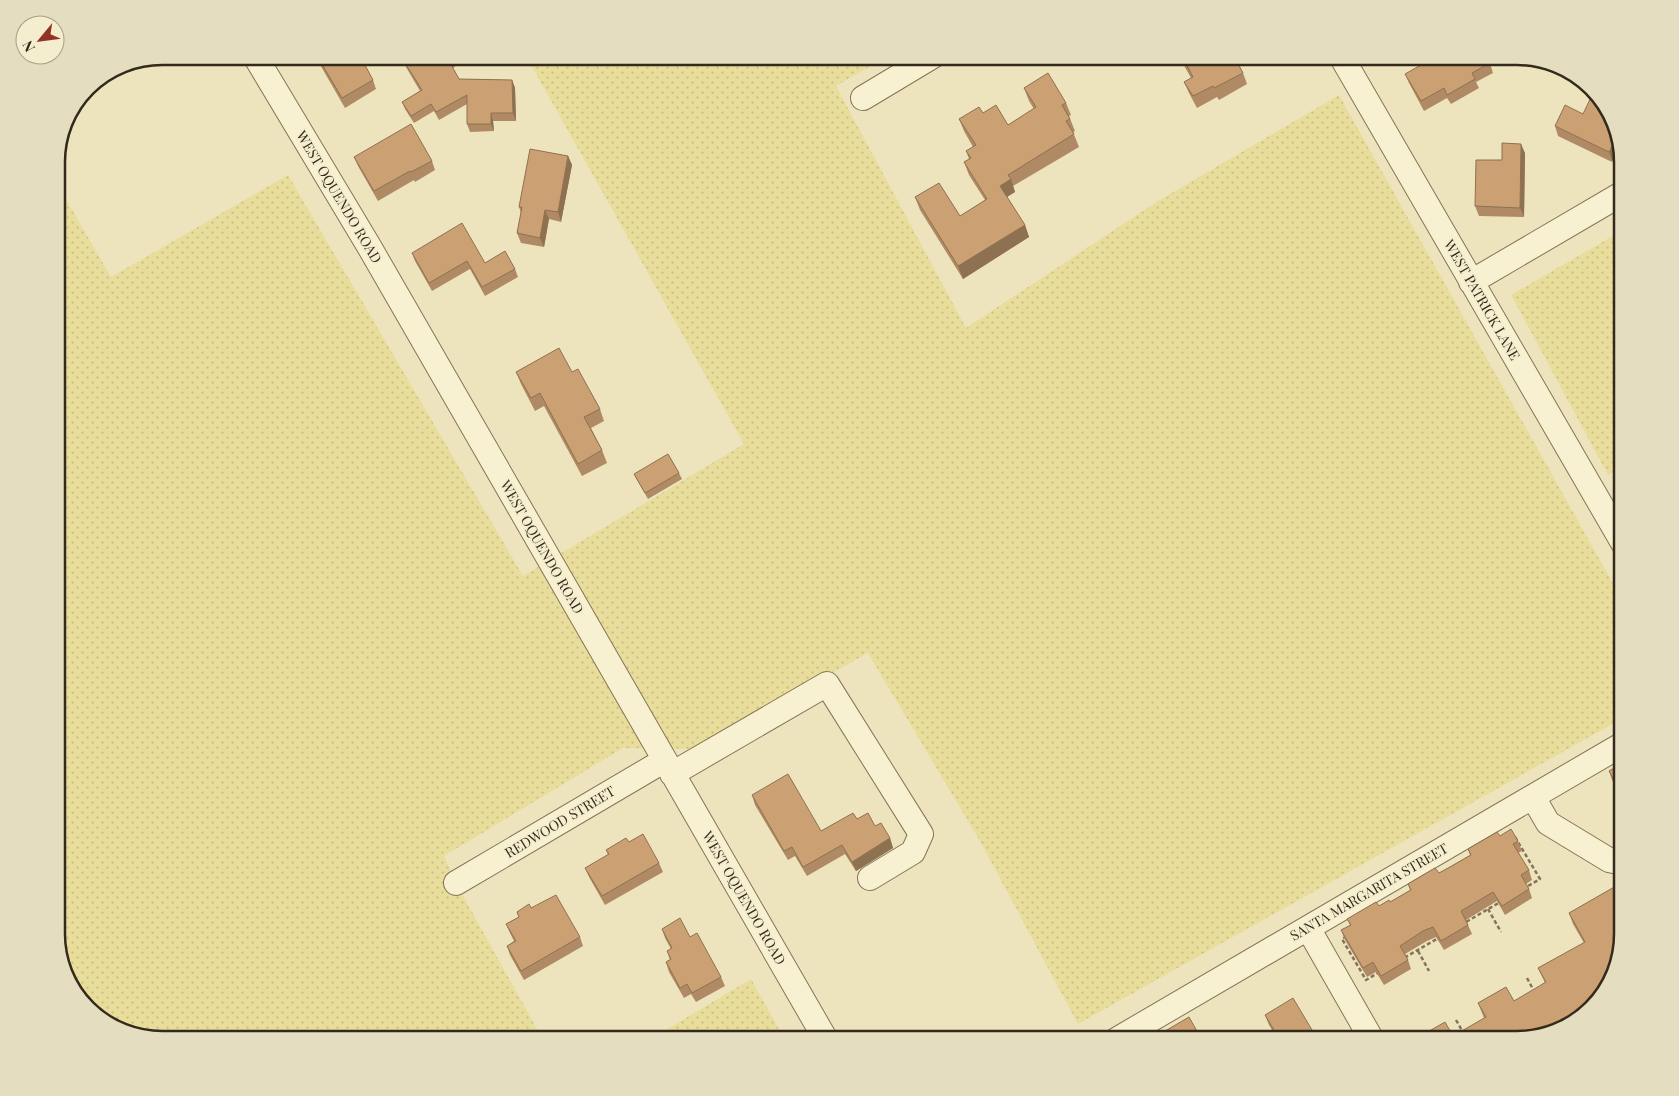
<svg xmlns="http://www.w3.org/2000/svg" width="1679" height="1096" font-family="'Playfair Display',serif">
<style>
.sand{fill:url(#sand-dots)}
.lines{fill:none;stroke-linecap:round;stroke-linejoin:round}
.minor-casing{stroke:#857457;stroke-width:26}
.path{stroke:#857457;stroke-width:2.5;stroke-dasharray:4 2.5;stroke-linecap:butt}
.minor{stroke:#f8f1d1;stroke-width:24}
.wall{fill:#af8a64}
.shaded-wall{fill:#8e7151}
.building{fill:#cba174;stroke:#8e7151}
.labels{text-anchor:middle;stroke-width:4;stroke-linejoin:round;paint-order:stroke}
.street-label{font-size:14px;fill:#342a1c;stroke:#f4edce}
.rim{fill:none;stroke:#342a1c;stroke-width:2.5}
</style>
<defs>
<pattern id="sand-dots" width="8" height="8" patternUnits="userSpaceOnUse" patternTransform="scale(1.25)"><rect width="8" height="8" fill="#e9dd9b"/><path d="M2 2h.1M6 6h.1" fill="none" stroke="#c8be85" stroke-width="1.8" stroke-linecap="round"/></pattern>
</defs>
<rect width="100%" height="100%" fill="#ede4be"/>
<!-- sand -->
<path class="sand" d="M526 56H888L836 86 966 328 1155 203 1339 95 1623 601V718L1078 1024 980 841 868 653 696 749 623 748 444 856 456 883 543 1040H162L103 1022 70 987 56 941V182L111 277 288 175 523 576 744 444Z
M1351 56H1382L1359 69Z
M1623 230V466L1608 475 1511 295Z
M751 979 785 1040H649Z"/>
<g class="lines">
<!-- minor casing -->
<g class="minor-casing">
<path id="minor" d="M255 56 370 248 826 1040
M1341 56 1623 543
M863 98 933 56
M1471 282 1623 193
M672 774 827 684 921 834 913 852 870 878
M1533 797 1548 823 1609 860 1623 863
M456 883 665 760
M1308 928 1372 1040
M1116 1040 1623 744"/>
</g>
<!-- path -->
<path class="path" d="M1623 824 1613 829 1623 833
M1515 837 1540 879 1366 980 1342 939Z
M1488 909 1501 932
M1418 951 1429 971
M1527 978 1534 991
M1456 1020 1464 1034"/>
<!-- minor -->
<use href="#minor" class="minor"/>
</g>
<!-- wall -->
<path class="wall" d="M315 56H360L373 80 376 89 345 108Z
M1176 56H1234L1243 73 1247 84 1219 100 1217 97 1197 108 1189 93 1184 82 1191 78 1181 60 1179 61Z
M452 59 455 67 453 68 459 79 512 80 515 88 516 121H493L494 131 470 132 467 124V104L439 120 434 111 414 123 405 109 402 102 420 91 406 67 403 60Z
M1490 63 1493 73 1476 82 1479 88 1451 104 1447 98 1424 111 1409 83 1405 74Z
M1024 88 1066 103 1071 115 1069 116 1075 131 1073 132 1079 147 1013 186 1015 192 1007 197 1025 225 1029 237 963 279 920 210 915 197 960 216 985 200 969 175 964 162 969 159 966 151 973 147 964 131 959 119 983 113 1008 125 1034 109 1029 101Z
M1594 94 1612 162 1558 136 1555 126 1583 114Z
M1525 153 1524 217 1479 216 1475 206 1502 160Z
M568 156 572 165 561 222 549 219 544 247 521 243 517 233 521 213 519 207Z
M354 157 432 161 435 170 415 182 414 180 378 201 358 166Z
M412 253 485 263 515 269 518 277 485 296 470 269 432 291 415 261Z
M516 372H572L600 409 604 421 591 428 602 450 607 463 582 476 544 406 535 411 521 384Z
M679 473 682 479 648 499 637 480 634 474Z
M1623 763V799L1612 780 1609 771Z
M752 795 821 831 857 819 875 826 890 838 893 848 856 871 845 854 807 876 795 856 788 860 755 805Z
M1500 836 1518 841 1522 851 1518 853 1529 870 1532 880 1526 884 1529 889 1532 898 1505 915 1497 901 1466 920 1468 925 1472 934 1444 950 1436 937 1427 941 1405 954 1408 960 1411 969 1384 985 1376 972 1367 977 1345 940 1341 930 1350 925 1347 919 1390 902 1410 890 1408 884 1439 873 1470 855 1468 849Z
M629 842 659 863 663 872 605 905 589 877 585 868 608 855 606 850Z
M1623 882 1605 993 1570 1026 1518 1040 1484 1018 1478 1003 1514 1001 1545 983 1538 968 1584 943 1573 924 1569 913Z
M531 908 580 937 583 946 524 980 510 955 507 946 514 941 510 933 506 924 519 917 517 912Z
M662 929 690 937 721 977 725 986 696 1002 691 994 684 998 669 972 666 962 670 960 667 951 671 949 665 938Z
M1265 1015 1318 1040H1278L1269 1025Z"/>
<!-- shaded-wall -->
<path class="shaded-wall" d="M512 80 515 88 516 121 513 113Z
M491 113 493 121 494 131 491 124Z
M1617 138 1619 149 1612 162 1609 152Z
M1521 144 1525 153 1524 217 1520 208Z
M568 156 572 165 561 222 558 212Z
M1011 179 1015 192 1005 198 1000 186Z
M545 210 549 219 544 247 540 238Z
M1025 225 1029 237 963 279 958 266Z
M890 838 893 848 856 871 852 862Z"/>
<!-- building -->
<path class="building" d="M317 56H360L373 80 342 98Z
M409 56H451L452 59 449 61 459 79 512 80 513 113H491V124H467V95L436 112 431 104 411 116 402 102 422 90 403 60Z
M1182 56H1234L1243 73 1214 88 1213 86 1193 96 1184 82 1193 77Z
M1437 56H1486L1490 63 1472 73 1475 79 1447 95 1444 88 1421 101 1405 74Z
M1048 73 1066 103 1062 105 1070 119 1066 121 1074 134 1008 175 1011 179 1000 186 1025 225 958 266 915 197 939 183 960 216 987 199 964 162 971 158 966 151 976 145 959 119 979 107 983 113 996 105 1008 125 1036 107 1024 88Z
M1593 93 1609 109 1617 138 1609 152 1555 126 1565 105 1583 114Z
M411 124 432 161 411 172 410 171 374 191 354 157Z
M1502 143 1521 144 1520 208 1475 206 1476 160H1502Z
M530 149 568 156 558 212 545 210 540 238 517 233 522 207H519Z
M462 223 485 263 505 251 515 269 482 287 467 261 429 283 412 253Z
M559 348 572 372 578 369 600 409 584 417 602 450 578 464 540 393 531 398 516 372Z
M668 454 679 473 645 493 634 474Z
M1623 763V796L1609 771Z
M788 774 821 831 853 813 857 819 868 813 875 826 881 823 890 838 852 862 842 845 803 867 792 847 784 851 752 795Z
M1511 829 1518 841 1513 844 1529 870 1521 875 1529 889 1502 906 1493 892 1461 911 1468 925 1441 941 1433 927 1423 931 1400 946 1408 960 1381 976 1373 962 1363 968 1341 930 1351 925 1347 919 1376 902 1379 906 1389 900 1390 902 1411 890 1408 884 1435 868 1439 873 1450 867 1471 855 1468 849 1497 832 1500 836Z
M643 834 659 863 602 896 585 868 609 854 606 850 626 838 629 842Z
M1623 882V935L1605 993 1575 1021 1570 1023 1568 1019 1543 1033 1518 1040H1417V1038L1445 1022 1453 1036 1486 1017 1478 1003 1506 987 1514 1001 1546 982 1538 968 1585 942 1569 913Z
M556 895 580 937 521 971 507 946 516 941 506 924 519 917 517 912 529 904 531 908Z
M680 918 690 937 697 933 721 977 692 993 687 984 680 988 666 962 671 959 667 951 672 948 662 929Z
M1293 998 1318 1040H1280L1265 1015Z
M1189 1017 1202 1040H1164L1160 1034Z"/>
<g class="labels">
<!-- street labels -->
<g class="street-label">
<text transform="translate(339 197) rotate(59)" y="5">WEST OQUENDO ROAD</text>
<text transform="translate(1482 300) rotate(60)" y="5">WEST PATRICK LANE</text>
<text transform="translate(542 547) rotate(60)" y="5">WEST OQUENDO ROAD</text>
<text transform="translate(560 822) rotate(-31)" y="5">REDWOOD STREET</text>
<text transform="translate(1369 892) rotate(-30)" y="5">SANTA MARGARITA STREET</text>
<text transform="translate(744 898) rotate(60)" y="5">WEST OQUENDO ROAD</text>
</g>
</g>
<!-- crop -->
<path d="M0 0H1679V1096H0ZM162 65H1517A97 97 0 0 1 1614 162V934A97 97 0 0 1 1517 1031H162A97 97 0 0 1 65 934V162A97 97 0 0 1 162 65Z" fill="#e5ddc0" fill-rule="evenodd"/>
<path class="rim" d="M162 65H1517A97 97 0 0 1 1614 162V934A97 97 0 0 1 1517 1031H162A97 97 0 0 1 65 934V162A97 97 0 0 1 162 65Z"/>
<!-- north arrow -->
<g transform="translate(40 40) rotate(241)"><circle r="24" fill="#f4edce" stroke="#a79f87"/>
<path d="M0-4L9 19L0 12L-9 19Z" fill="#933328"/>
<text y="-8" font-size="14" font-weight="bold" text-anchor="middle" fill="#342a1c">N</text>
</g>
</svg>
